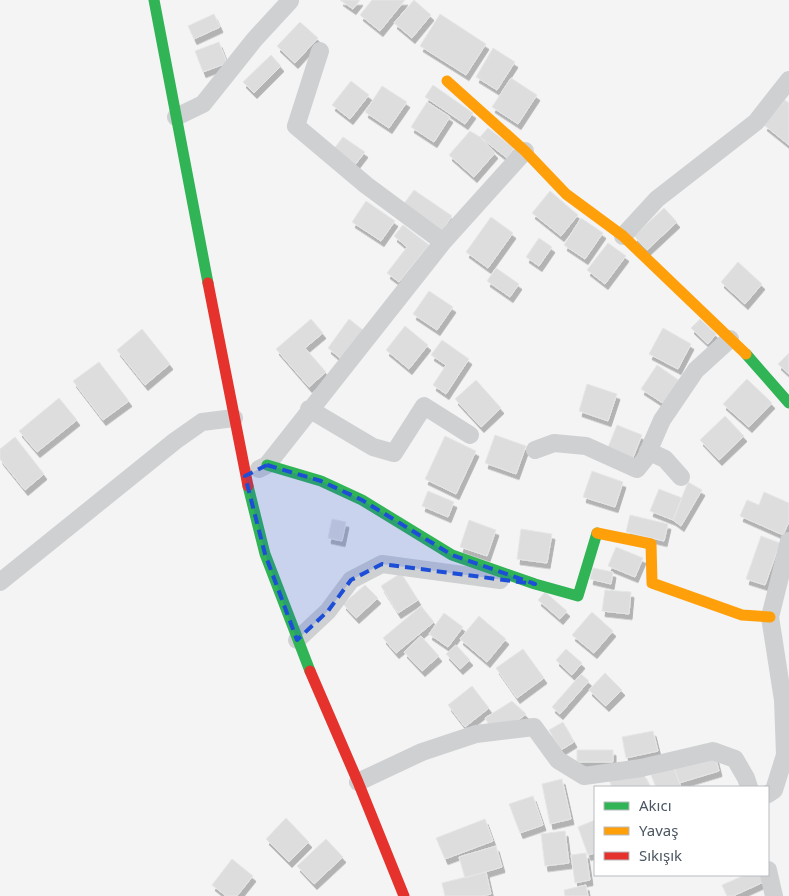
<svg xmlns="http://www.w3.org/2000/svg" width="789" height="896" font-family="'Noto Sans',sans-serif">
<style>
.building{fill:#ddddde;stroke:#e5e6e7;filter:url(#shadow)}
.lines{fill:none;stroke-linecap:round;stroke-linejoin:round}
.street{stroke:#ced0d2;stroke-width:18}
.fast{stroke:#30b455;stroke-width:11}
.slow{stroke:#ff9f0a;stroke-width:11}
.jam{stroke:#e5322d;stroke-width:11}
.marked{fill:#1d4ed8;fill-opacity:0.2;stroke:#1d4ed8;stroke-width:4;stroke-dasharray:10 6;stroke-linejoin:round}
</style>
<defs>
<filter id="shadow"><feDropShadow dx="3" dy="5.5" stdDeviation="0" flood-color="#0004"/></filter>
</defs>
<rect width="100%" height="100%" fill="#f4f4f4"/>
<!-- building -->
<path class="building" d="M340 0H360L353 9Z
M372 0H405L380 31 360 15Z
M414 0 431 15 412 38 394 23Z
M214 14 220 27 194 39 188 26Z
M440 14 486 44 466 75 420 46Z
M300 22 318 38 295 63 277 46Z
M219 42 227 63 203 72 195 51Z
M493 48 515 62 497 90 476 77Z
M271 55 281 66 254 93 243 82Z
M511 78 537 95 518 124 492 107Z
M351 81 369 95 350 119 332 105Z
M433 85 473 113 465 124 425 97Z
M382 86 407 102 389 128 365 112Z
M785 100 789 103V145L764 125Z
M427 102 450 117 434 142 411 127Z
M488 128 514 148 507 158 480 137Z
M470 131 480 137 495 153 474 177 449 155Z
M343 137 365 152 355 165 333 150Z
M414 190 452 216 441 232 403 205Z
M550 191 578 215 561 236 532 213Z
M366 201 395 221 381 241 352 222Z
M664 208 677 222 647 250 634 236Z
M491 217 513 233 488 268 466 252Z
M581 218 603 233 585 259 564 245Z
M403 225 429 245 399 282 387 273 407 247 394 236Z
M539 238 552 247 539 266 526 257Z
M608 243 626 256 605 284 587 270Z
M738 262 762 284 745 304 721 282Z
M496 268 519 284 510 297 487 281Z
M429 291 453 307 437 330 413 314Z
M311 319 323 333 305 348 326 372 309 387 276 349Z
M349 319 363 330 341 359 328 348Z
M700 319 716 334 708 344 691 328Z
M405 326 428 345 409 369 386 350Z
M663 328 691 344 678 369 649 354Z
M142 329 170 364 145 385 117 350Z
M442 340 469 359 446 394 433 385 446 365 431 355Z
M789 353V374L778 364Z
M99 362 129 401 103 420 73 381Z
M657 365 680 381 664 404 641 389Z
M747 379 772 403 749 427 723 404Z
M476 380 501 408 481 427 455 399Z
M587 384 617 394 608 421 579 411Z
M59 398 77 420 37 452 19 431Z
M725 416 744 436 719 460 700 440Z
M617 425 642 435 632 460 607 450Z
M495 435 526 446 516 474 485 463Z
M445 436 476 451 456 494 425 479Z
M15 437 44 474 25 490 0 459V449Z
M592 471 623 482 615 507 583 497Z
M688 482 702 490 681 526 673 520Z
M659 489 682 498 673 520 650 511Z
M428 491 454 502 448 517 422 506Z
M764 492 789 503V522L783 535 740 516 747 500 759 505Z
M630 515 668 524 664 541 626 532Z
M332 519 346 522 342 541 328 538Z
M469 520 496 530 487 556 460 547Z
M521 529 552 534 547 563 517 559Z
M761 536 780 543 765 585 746 579Z
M616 547 643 558 635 577 608 566Z
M593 568 613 572 611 584 590 579Z
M401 573 418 600 398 613 381 586Z
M365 585 378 598 356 618 343 604Z
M605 590 631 592 629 614 602 611Z
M545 592 567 611 560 619 538 600Z
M421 606 434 622 396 653 383 638Z
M592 612 613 631 594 653 572 635Z
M444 613 463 627 448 647 429 634Z
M479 616 506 639 487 662 460 639Z
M421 636 439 656 422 671 404 652Z
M456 645 470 660 460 669 446 654Z
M523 649 544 678 517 698 496 668Z
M566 649 582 663 572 675 556 660Z
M605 673 622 690 606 706 589 690Z
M581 674 589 681 560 714 552 707Z
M472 686 489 708 465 727 448 705Z
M512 701 526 714 512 725 491 728 485 718Z
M563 722 574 742 561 750 549 730Z
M653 731 658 751 626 758 622 737Z
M577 750H613V762H577Z
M715 755 719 771 679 783 674 767Z
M674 767 681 787H656L651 775Z
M643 773 650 787H612L609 780Z
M562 779 571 819 550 824 542 784Z
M533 796 543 825 520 833 509 804Z
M286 818 309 842 289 862 266 839Z
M485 819 493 841 445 859 436 838Z
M595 820V853L588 855 578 827Z
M565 831 569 863 545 866 541 834Z
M326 839 343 857 314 884 297 866Z
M496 846 502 867 465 878 459 857Z
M586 853 590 880 575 883 571 855Z
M232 859 253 876 237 896H226L212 885Z
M486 872 491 894 482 896H445L442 883Z
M745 875H763L766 881 733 896H727L722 885Z
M586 885 588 896H565L564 890Z"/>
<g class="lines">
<!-- street -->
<path class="street" d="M320 51 296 126 366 185 443 242
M176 117 203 104 254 40 290 1
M623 236 657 199 756 122 789 80
M309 409 373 447 394 453 424 406 470 435
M535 450 554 443 586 446 637 469 645 459 662 420 696 370 730 339
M648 451 665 459 681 477
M259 469 267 465 443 242 525 151
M0 582 175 441 202 422 234 418
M297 640 328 611 351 580 382 564 500 580
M358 782 422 752 476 734 534 727 558 760 584 776 641 768 713 751 735 759 746 778 749 787
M768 794 774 790 785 755 783 700 770 617 789 541
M768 870 774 896"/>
<!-- fast -->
<path class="fast" d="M154 0 208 283
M746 354 789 403
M267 465 321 481 362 500 452 555 535 584 578 596 597 533
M248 486 265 554 310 671"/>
<!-- slow -->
<path class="slow" d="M447 81 525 151 566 194 623 236 746 354
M597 533 651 544 652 583 742 615 770 617"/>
<!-- jam -->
<path class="jam" d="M208 283 248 486
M310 671 358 782 404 896"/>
</g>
<!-- marked area -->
<path class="marked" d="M267 465 321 481 362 500 452 555 535 584 382 564 351 580 328 611 297 640 265 554 245 476Z"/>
<!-- legend -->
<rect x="594" y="786" width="175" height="90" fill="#ffffff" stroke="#b7bbc0"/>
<rect x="604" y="802" width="25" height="8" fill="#30b455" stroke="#b7bbc0"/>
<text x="639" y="811" font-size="15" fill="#4a5661">Akıcı</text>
<rect x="604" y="827" width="25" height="8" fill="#ff9f0a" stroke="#b7bbc0"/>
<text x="639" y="836" font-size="15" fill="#4a5661">Yavaş</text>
<rect x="604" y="852" width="25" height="8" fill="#e5322d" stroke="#b7bbc0"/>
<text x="639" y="861" font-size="15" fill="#4a5661">Sıkışık</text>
</svg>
